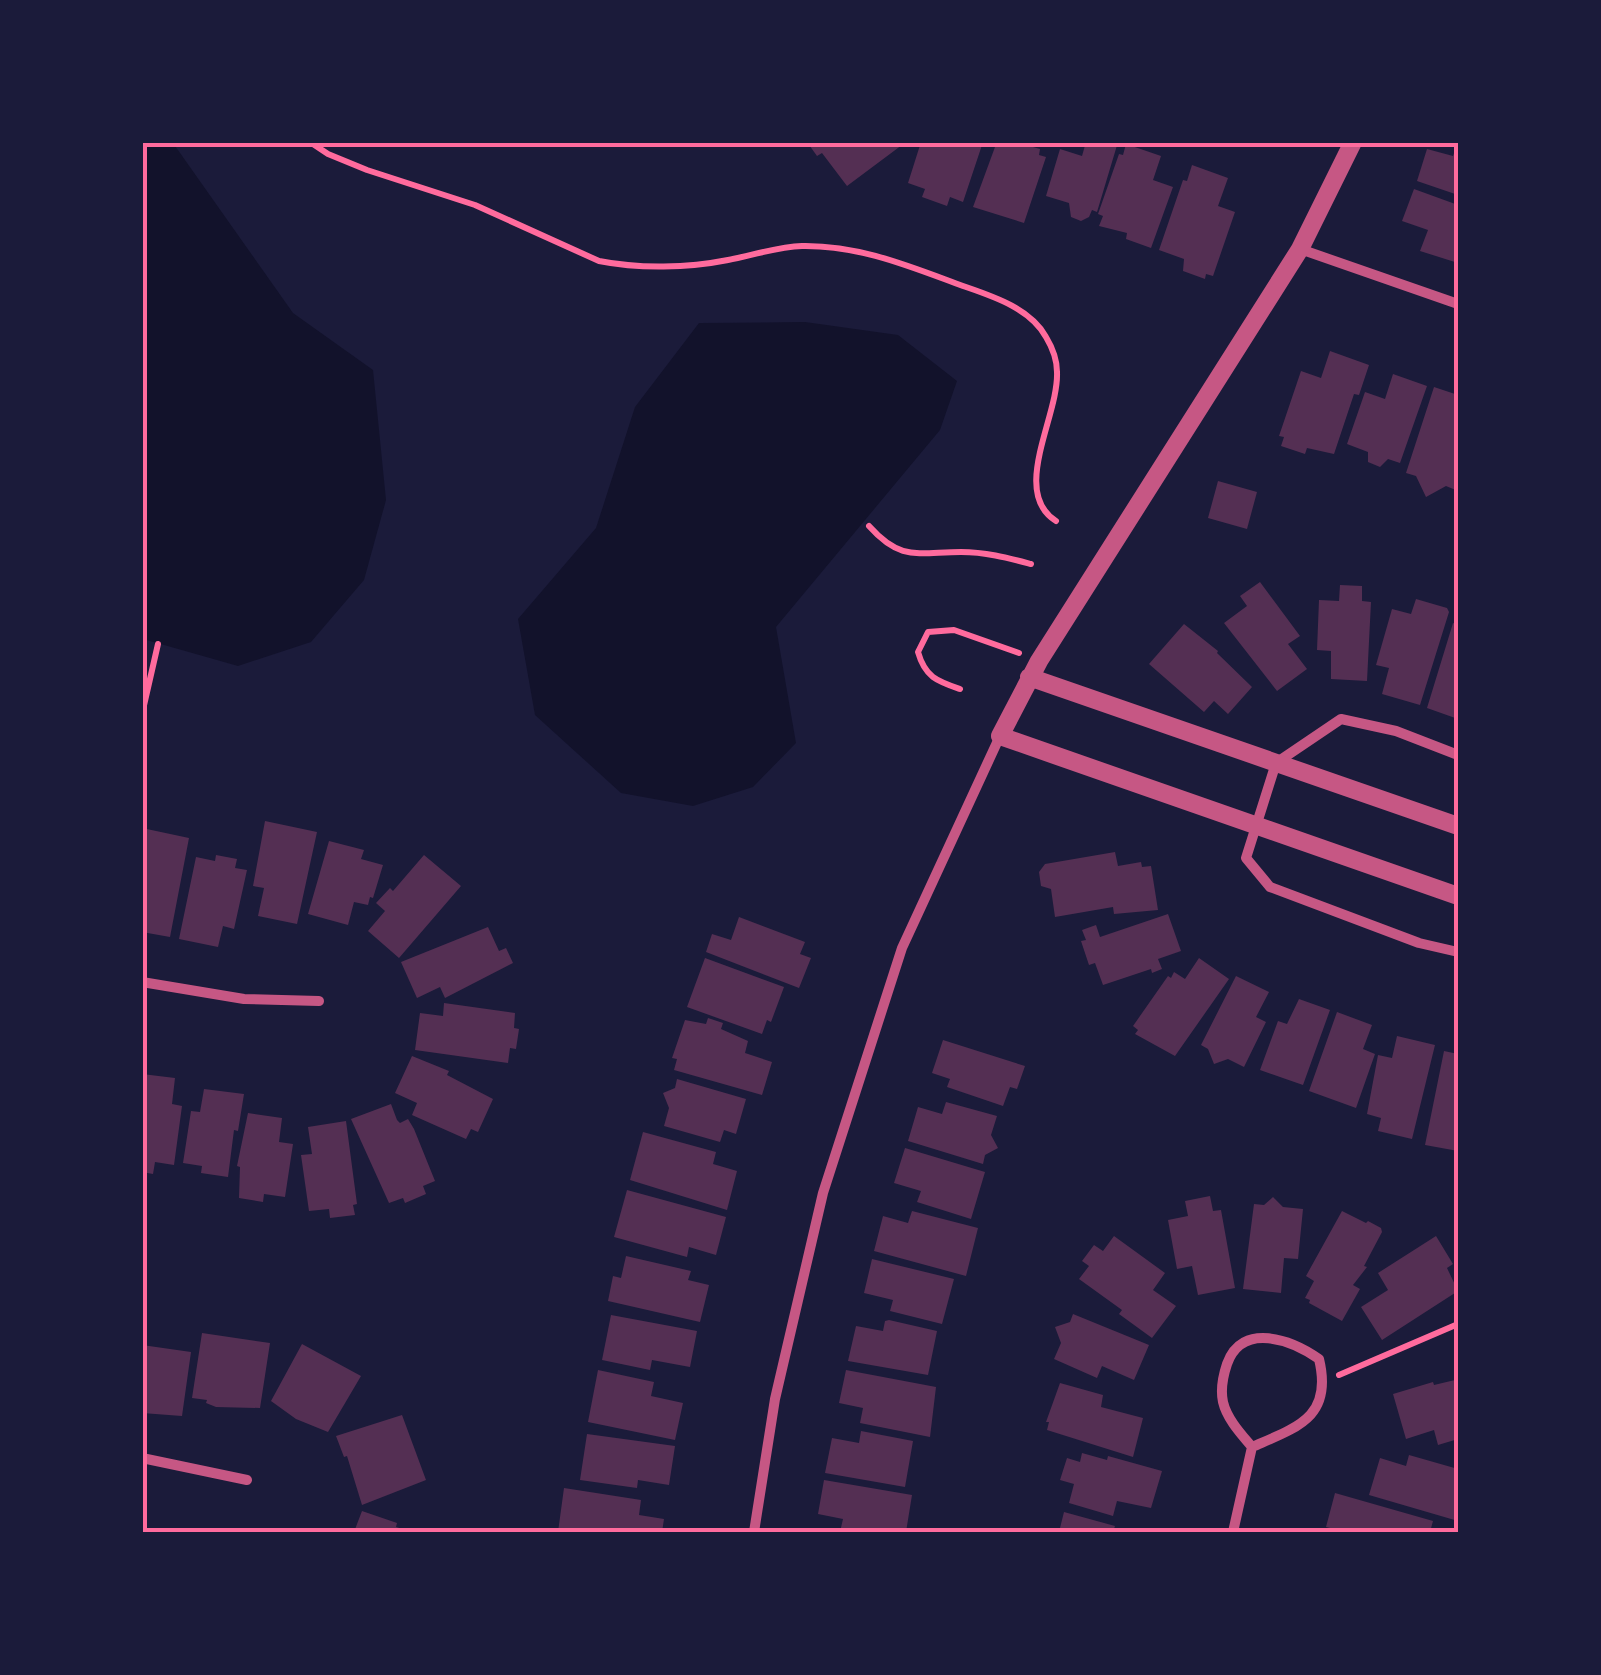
<svg xmlns="http://www.w3.org/2000/svg" width="1601" height="1675" font-family="'DejaVu Sans',sans-serif">
<style>
.water{fill:#12122b}
.building{fill:#542f53}
.lines{fill:none;stroke-linecap:round;stroke-linejoin:round}
.path{stroke:#ff6b9d;stroke-width:6}
.minor{stroke:#c65784;stroke-width:10}
.tertiary{stroke:#c65784;stroke-width:18}
.neatline{fill:none;stroke:#ff6b9d;stroke-width:4}
</style>
<rect width="100%" height="100%" fill="#1b1b3a"/>
<!-- water -->
<path class="water" d="M143 143H173L293 313 373 370 386 500 364 580 311 642 238 666 143 639Z
M805 322 898 335 957 381 940 430 776 627 796 743 753 787 693 806 621 793 535 715 518 619 596 528 635 407 699 323Z"/>
<!-- building -->
<path class="building" d="M807 142H906L847 186 822 153 817 156Z
M921 142H983L963 202 950 197 947 206 922 197 925 189 908 183Z
M984 142H1034L1033 147 1040 149 1039 155 1046 157 1024 223 973 207 995 147Z
M1086 142H1118L1097 212 1092 210 1089 217 1081 221 1071 217 1069 203 1046 196 1060 149 1082 156Z
M1458 142V195L1417 181 1427 149 1453 156Z
M1126 144 1161 156 1153 180 1173 187 1151 248 1126 239 1127 233 1099 226 1103 216 1098 214 1119 154 1123 155Z
M1192 165 1228 178 1218 206 1235 212 1213 276 1206 274 1205 279 1183 271 1184 259 1159 250 1183 180 1187 181Z
M1414 189 1458 205V263L1420 251 1428 230 1402 221Z
M1330 351 1369 365 1359 395 1354 394 1334 454 1307 448 1305 454 1281 446 1284 437 1279 436 1301 371 1321 378Z
M1393 374 1427 386 1400 463 1388 459 1380 467 1368 462V452L1347 444 1365 392 1385 399Z
M1434 387 1458 395V491L1446 486 1426 497 1416 476 1406 473Z
M1218 481 1257 492 1247 529 1208 518Z
M1260 582 1300 636 1288 644 1307 669 1277 691 1224 623 1247 606 1240 596Z
M1340 585 1362 586V601L1371 602 1367 681 1331 679V651L1317 650 1319 600 1339 601Z
M1416 599 1447 608 1449 612 1420 705 1382 694 1389 668 1376 665 1392 609 1411 614Z
M1453 623 1458 625V719L1427 708Z
M1184 624 1218 651 1217 653 1252 687 1228 714 1214 701 1204 712 1149 664Z
M265 821 317 832 297 924 258 916 264 888 253 886Z
M142 828 189 838 170 937 142 932Z
M329 841 364 850 361 859 383 865 373 898 370 897 368 905 354 902 348 925 308 914Z
M1115 852 1118 866 1141 862 1142 867 1151 866 1158 910 1114 914 1113 907 1055 917 1051 889 1041 886 1039 872 1045 864Z
M216 855 237 859 235 868 247 870 234 929 223 926 218 947 179 939 196 857 215 861Z
M424 855 461 886 399 958 368 931 385 911 376 903 390 888 393 891Z
M1168 914 1181 951 1158 959 1162 969 1152 973 1151 969 1103 985 1095 963 1089 965 1081 941 1086 940 1082 930 1096 925 1100 937Z
M739 917 805 942 800 954 811 958 799 988 706 952 712 934 731 940Z
M488 927 499 951 506 948 513 963 445 998 440 987 417 998 401 962Z
M705 958 784 987 771 1022 767 1020 762 1034 687 1007Z
M1199 958 1229 979 1175 1056 1135 1034 1138 1030 1133 1026 1168 976 1171 978 1174 972 1185 979Z
M1236 976 1269 992 1256 1017 1266 1022 1244 1067 1228 1059 1214 1064 1208 1049 1201 1045Z
M1299 999 1330 1010 1303 1085 1260 1070 1278 1021 1287 1024Z
M444 1003 515 1013 514 1028 519 1029 516 1049 510 1048 508 1063 415 1050 420 1013 443 1016Z
M1337 1012 1372 1025 1363 1049 1375 1054 1356 1108 1309 1091Z
M708 1018 723 1023 721 1029 748 1041 745 1053 772 1062 762 1095 674 1070 677 1059 672 1058 685 1020 706 1024Z
M1397 1036 1435 1045 1412 1139 1378 1131 1381 1118 1367 1114 1378 1055 1392 1058Z
M943 1040 1025 1066 1017 1089 1010 1087 1003 1106 947 1087 950 1079 932 1073Z
M1444 1051 1458 1054V1151L1425 1145Z
M412 1056 449 1071 447 1075 493 1099 478 1132 471 1129 466 1139 412 1115 417 1103 395 1093Z
M142 1074 175 1078 172 1104 182 1106 174 1165 155 1162 153 1174 142 1172Z
M677 1079 746 1099 736 1134 724 1130 720 1142 664 1126 669 1108 663 1093 675 1088Z
M204 1089 244 1094 238 1131 234 1130 228 1177 201 1173 202 1166 183 1163 191 1111 200 1112Z
M946 1102 997 1116 991 1135 998 1148 985 1155 983 1164 908 1141 918 1107 942 1114Z
M391 1104 397 1120 400 1123 408 1119 414 1129 435 1181 423 1186 426 1194 405 1203 403 1198 389 1203 351 1119Z
M248 1113 282 1118 279 1142 293 1144 285 1197 264 1194 263 1202 239 1198 240 1167 237 1166Z
M346 1121 357 1204 353 1205 355 1215 330 1218 329 1209 309 1211 301 1155 312 1154 308 1127Z
M643 1132 716 1152 713 1164 737 1171 727 1210 630 1180Z
M905 1148 985 1172 971 1219 917 1202 921 1191 894 1183Z
M627 1190 726 1217 716 1255 689 1247 687 1257 614 1237Z
M1210 1196 1213 1211 1221 1210 1235 1288 1198 1295 1192 1266 1177 1269 1168 1220 1188 1216 1185 1201Z
M1273 1197 1283 1207 1303 1209 1298 1259 1284 1258 1281 1293 1243 1289 1254 1204 1264 1205Z
M912 1211 978 1228 966 1276 874 1251 883 1216 908 1223Z
M1342 1211 1366 1223 1368 1221 1381 1228 1382 1232 1364 1266 1367 1267 1353 1285 1360 1289 1342 1321 1309 1303 1310 1300 1305 1298 1314 1281 1306 1276Z
M1114 1236 1165 1273 1153 1290 1176 1306 1152 1338 1119 1314 1122 1310 1079 1279 1089 1266 1082 1261 1094 1245 1103 1251Z
M1436 1236 1453 1264 1447 1268 1458 1291 1382 1340 1361 1307 1388 1290 1378 1273Z
M626 1256 691 1271 688 1280 709 1285 700 1322 608 1301 613 1276 621 1278Z
M872 1259 954 1279 942 1324 890 1311 893 1300 864 1293Z
M1073 1314 1149 1345 1134 1380 1102 1366 1097 1378 1054 1359 1061 1343 1055 1327 1070 1322Z
M611 1315 697 1331 690 1367 652 1360 650 1370 602 1360Z
M889 1320 937 1331 928 1375 848 1361 856 1326 883 1331 885 1321Z
M202 1333 270 1343 260 1408 216 1407 206 1403 207 1400 192 1398Z
M302 1344 361 1376 328 1432 296 1419 271 1401Z
M142 1345 191 1352 182 1416 142 1413Z
M598 1370 654 1382 651 1396 683 1403 675 1440 588 1422Z
M846 1370 936 1387 930 1437 860 1423 863 1408 839 1403Z
M1455 1380 1458 1386V1439L1438 1445 1434 1430 1406 1439 1393 1394 1433 1382 1434 1385Z
M1060 1383 1103 1395 1101 1407 1143 1418 1133 1457 1047 1430 1049 1422H1046Z
M402 1415 426 1480 362 1505 347 1456 344 1457 336 1436Z
M861 1431 913 1441 905 1487 825 1473 832 1438 859 1443Z
M587 1434 675 1446 669 1485 638 1480 637 1488 580 1480Z
M1082 1453 1107 1460 1108 1456 1162 1471 1151 1508 1117 1501 1113 1516 1069 1503 1074 1484 1060 1480 1067 1458 1080 1462Z
M1409 1455 1458 1469V1521L1369 1495 1380 1458 1406 1466Z
M824 1480 912 1495 906 1532H840L843 1519 818 1514Z
M564 1488 641 1500 639 1515 664 1519 662 1532H558Z
M1335 1493 1433 1521 1430 1532H1346L1326 1527Z
M362 1511 397 1523 396 1527 412 1532H354Z
M1064 1512 1115 1526 1113 1532H1059Z"/>
<g class="lines">
<!-- path -->
<path class="path" d="M310 142 328 154 367 170 475 205 599 261C639 269 688 268 728 260 753 255 777 247 802 246 860 245 911 267 963 286 992 296 1030 308 1046 337 1052 347 1057 360 1057 372 1059 416 1010 492 1056 521
M869 526C901 562 918 552 961 552 986 552 1008 558 1031 564
M960 689C937 681 925 677 918 652L928 632 954 630 1019 653
M142 714 158 644
M1339 1375 1458 1324"/>
<!-- minor -->
<path class="minor" d="M1300 249 1458 304
M1458 755 1396 731 1341 719 1276 763 1246 858 1270 887 1419 943 1458 952
M142 982 244 999 319 1001
M142 1458 247 1480
M754 1532 775 1399 823 1193 902 948 1000 736
M1233 1532 1252 1447C1298 1427 1333 1417 1319 1359 1292 1340 1242 1321 1227 1364 1223 1376 1220 1388 1223 1402 1227 1419 1241 1434 1252 1447"/>
<!-- tertiary -->
<path class="tertiary" d="M1353 142 1300 249 1039 661 1000 736 1458 896
M1029 677 1458 826"/>
</g>
<!-- border -->
<rect width="1601" height="1675" fill="none" stroke="#1b1b3a" stroke-width="290"/>
<rect x="145" y="145" width="1311" height="1385" class="neatline"/>
</svg>
